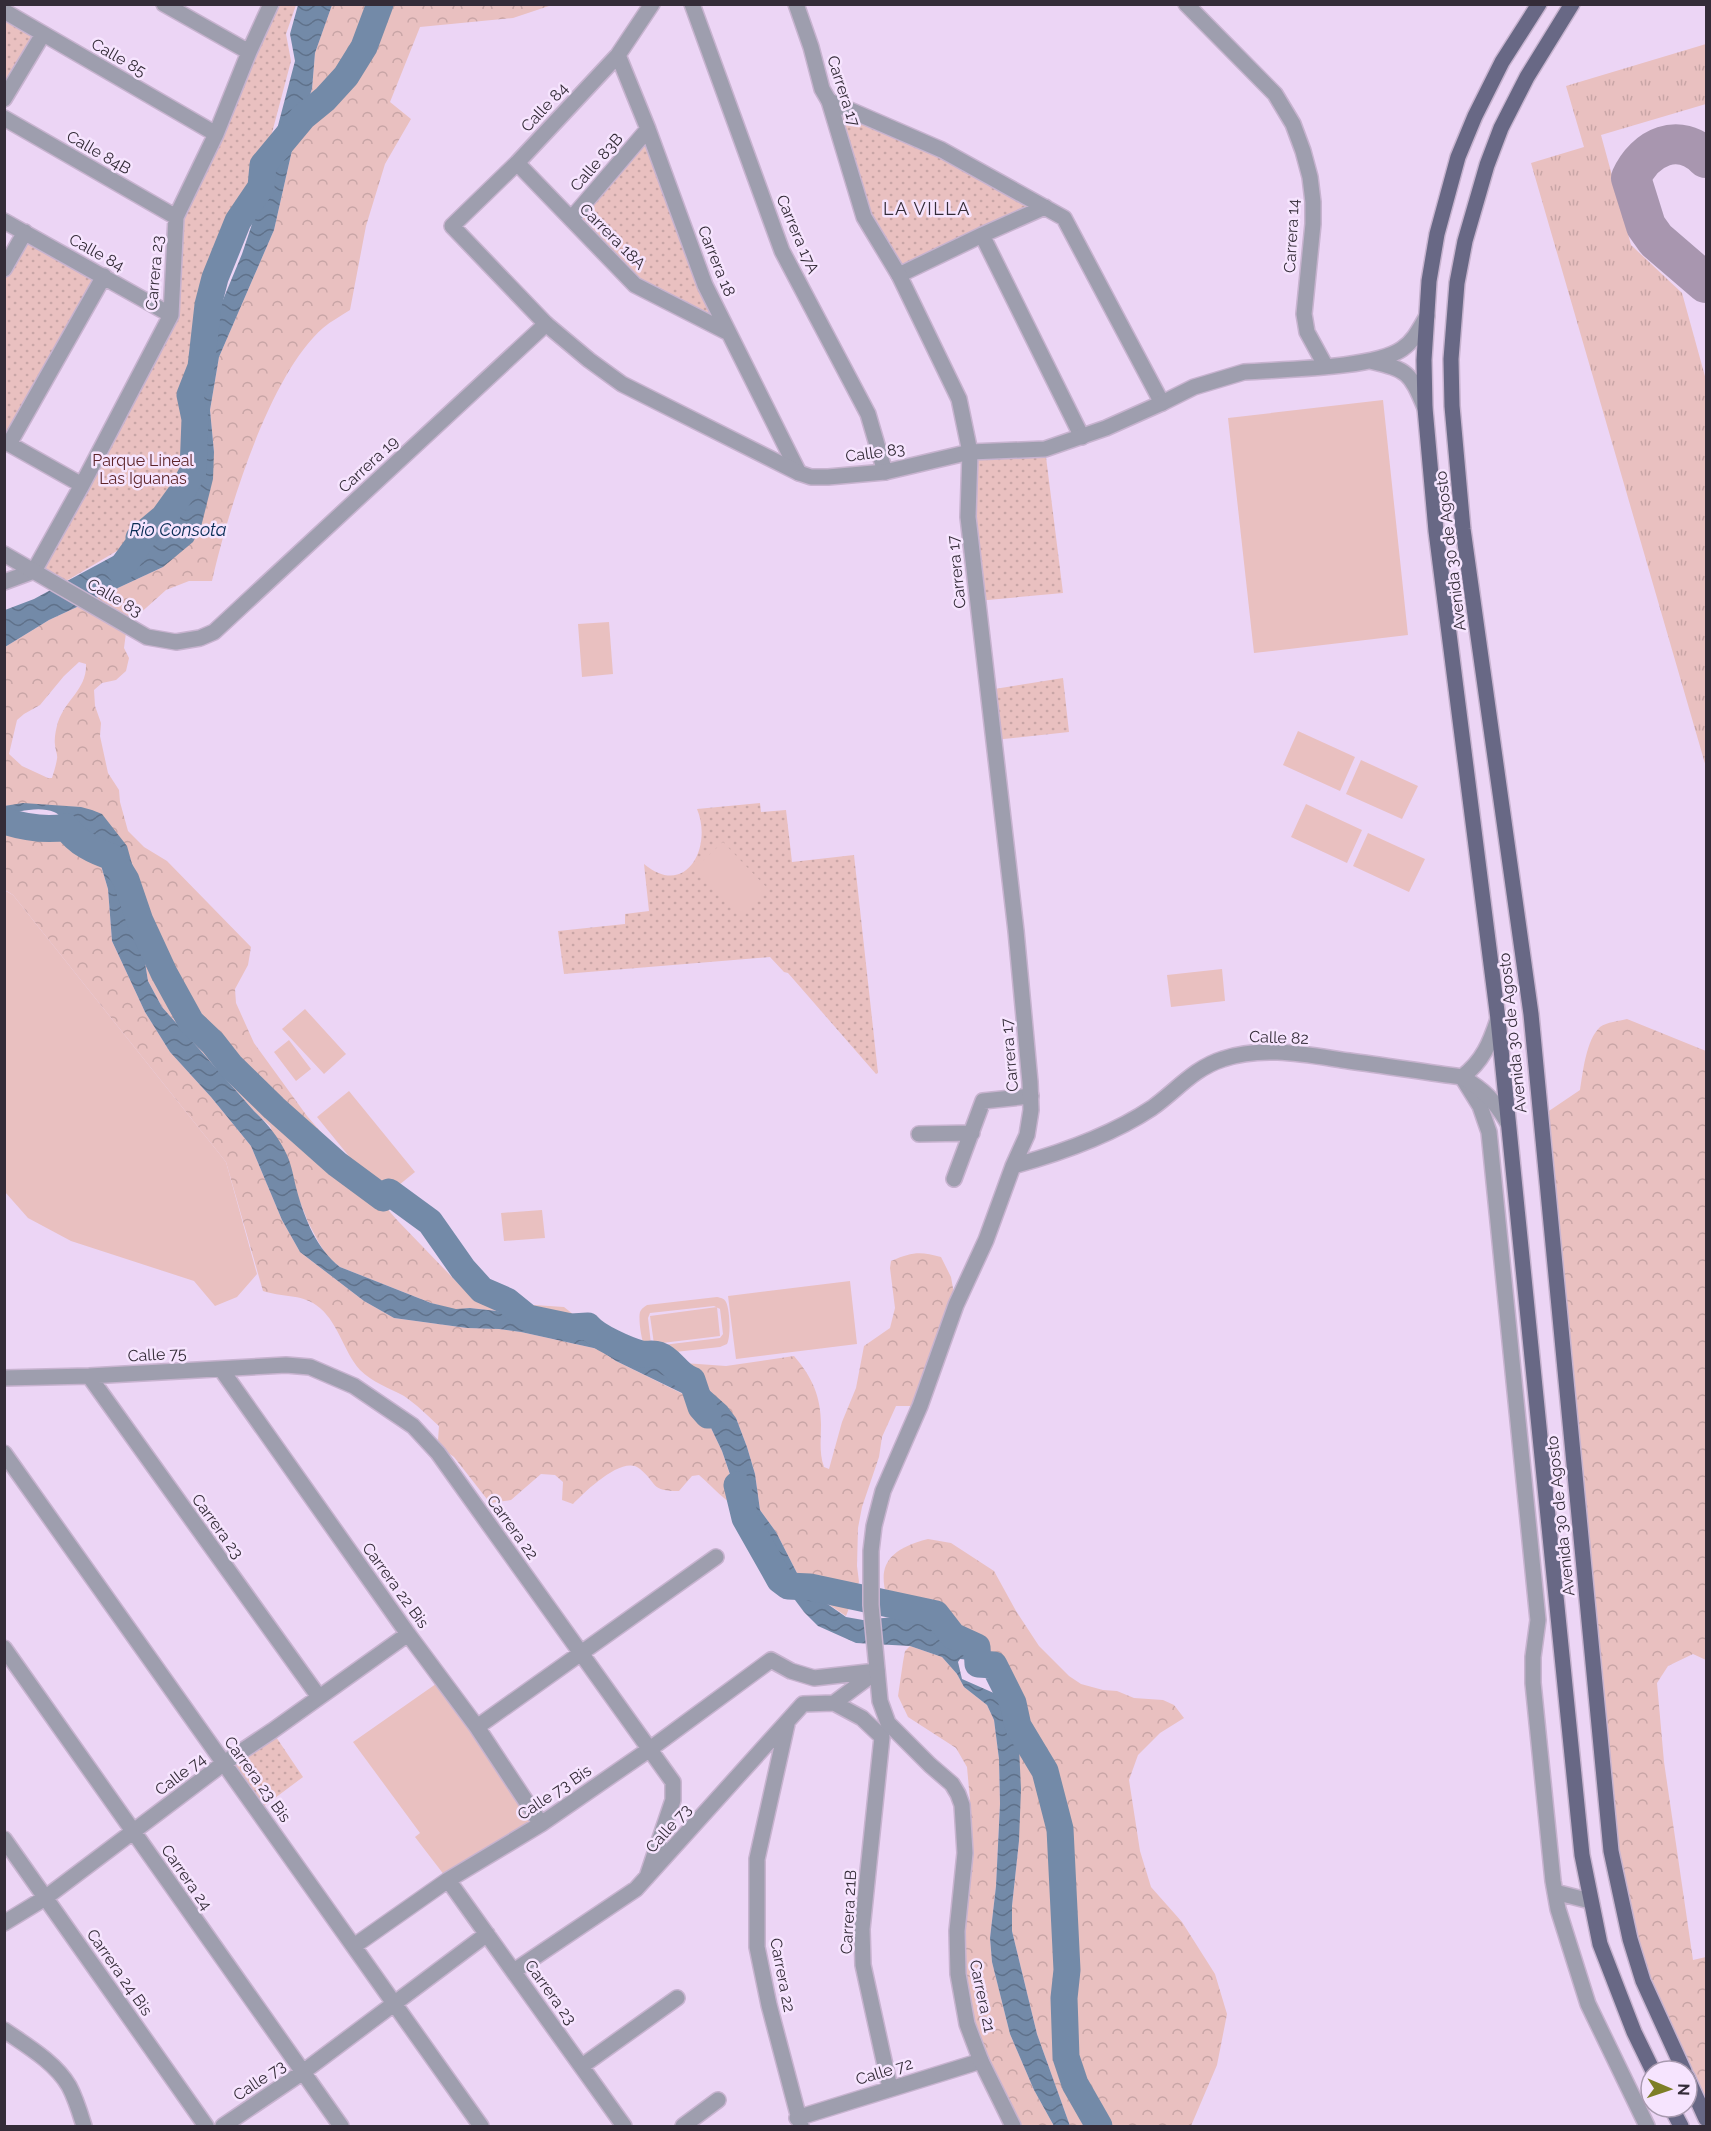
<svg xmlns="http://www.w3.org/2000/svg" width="1711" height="2131" font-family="Raleway,sans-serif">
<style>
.grass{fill:url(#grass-tufts)}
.forest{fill:url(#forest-crowns);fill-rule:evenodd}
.park{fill:url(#park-dots)}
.pitch{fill:#e9c0c0;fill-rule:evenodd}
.water{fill:url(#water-waves);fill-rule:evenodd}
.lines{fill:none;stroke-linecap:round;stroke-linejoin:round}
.river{stroke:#738aa8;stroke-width:27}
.taxiway{stroke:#a896af;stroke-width:40}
.minor-casing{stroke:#c7b3cf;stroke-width:18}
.tertiary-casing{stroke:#c7b3cf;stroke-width:18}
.primary-casing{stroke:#c7b3cf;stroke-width:18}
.minor{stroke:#9e9eae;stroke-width:15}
.tertiary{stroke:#9e9eae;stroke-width:15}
.primary{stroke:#686885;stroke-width:15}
.labels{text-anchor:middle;stroke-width:5;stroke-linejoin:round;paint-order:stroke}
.street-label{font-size:16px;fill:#342c38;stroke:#f6e4fe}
.park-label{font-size:16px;fill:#5e252a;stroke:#f6e4fe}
.neighbourhood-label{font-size:18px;letter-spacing:1.5px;fill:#342c38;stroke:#f6e4fe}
.water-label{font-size:18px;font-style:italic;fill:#092d55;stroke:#f6e4fe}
</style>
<defs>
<pattern id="grass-tufts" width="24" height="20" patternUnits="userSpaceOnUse" patternTransform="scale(1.5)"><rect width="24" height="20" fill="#e9c0c0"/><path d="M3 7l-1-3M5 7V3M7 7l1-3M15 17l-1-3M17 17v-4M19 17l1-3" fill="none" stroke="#c8a5a6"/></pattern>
<pattern id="forest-crowns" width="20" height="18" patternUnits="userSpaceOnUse" patternTransform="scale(1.5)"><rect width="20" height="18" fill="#e9c0c0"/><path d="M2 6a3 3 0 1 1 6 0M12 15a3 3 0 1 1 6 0" fill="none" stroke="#c8a5a6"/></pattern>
<pattern id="park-dots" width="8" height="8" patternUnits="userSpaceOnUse" patternTransform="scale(1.5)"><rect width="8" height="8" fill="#e9c0c0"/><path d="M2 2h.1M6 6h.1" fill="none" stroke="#c8a5a6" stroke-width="1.8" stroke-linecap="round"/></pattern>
<pattern id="water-waves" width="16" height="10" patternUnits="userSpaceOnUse" patternTransform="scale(1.5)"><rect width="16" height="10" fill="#738aa8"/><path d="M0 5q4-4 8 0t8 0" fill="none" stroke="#5f718a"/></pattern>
</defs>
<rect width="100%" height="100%" fill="#ecd5f5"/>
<!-- grass -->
<path class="grass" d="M1706 44V104L1601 135 1631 245 1682 293 1706 380V767L1531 163 1584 147 1566 86Z"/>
<!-- forest -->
<path class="forest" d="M332 5H552L513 18 420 27 390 102 411 119 385 164 366 226 350 310C341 316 331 321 323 328 269 375 228 511 212 581H189L166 590 127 625 124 648 129 658 126 671 116 680 102 683 94 690 95 706 101 723 100 736 108 773 119 790 120 802 128 831 144 847 167 861 251 947 248 965 235 989 236 1003 254 1043 307 1116 397 1220 475 1301 564 1307 588 1326 656 1361 726 1366 794 1356C812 1377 821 1396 821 1425 821 1439 819 1453 824 1467L829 1469 842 1422 856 1388 864 1346 890 1328 895 1308 890 1268 891 1261C912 1252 920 1251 941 1257L951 1277 956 1305 920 1406H896L882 1437 879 1457 862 1507 858 1528 857 1566 859 1582 846 1616 816 1596 798 1575 776 1532 760 1510 755 1474 747 1447 736 1418 708 1389 666 1371 593 1333 497 1311 470 1308 456 1310 431 1303 340 1267 328 1257 319 1243 308 1222 270 1126 254 1111 162 1007 148 981 136 906 134 871 81 807C55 807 31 802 5 806V647L49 620 163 567 214 452 210 410 219 357 274 230 295 137 312 89 315 53ZM79 662 86 664C87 689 66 699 58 722 56 729 54 738 55 745 55 750 58 754 57 759 56 765 54 772 52 778H48L22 766 9 754 17 720 24 714 40 705 64 676Z
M4 833 52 834 73 837 89 843 97 852 108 889 112 941 145 1012 170 1052 211 1097 251 1146 282 1220 300 1252 364 1301 394 1318 467 1328 499 1329 521 1332 598 1349 616 1361 685 1395 701 1407 722 1451 741 1508C730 1507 709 1483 699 1475L692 1476 679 1491C650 1491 658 1484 640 1469 623 1454 585 1492 573 1504L562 1500 563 1482 555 1475 541 1474 511 1500 490 1503 454 1457 444 1450 438 1440 439 1426C428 1416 416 1404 404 1396 389 1388 372 1382 360 1370 343 1351 338 1320 316 1305 301 1294 280 1297 263 1291L226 1162 13 895 5 890Z
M1627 1019 1706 1051V1660L1693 1654 1668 1666 1657 1683 1664 1762 1693 1960 1706 1957V2119L1659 2018 1619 1894 1540 1117 1580 1090C1583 1072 1586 1040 1600 1027 1607 1022 1619 1021 1627 1019Z
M928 1539 951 1543 994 1571 1016 1611 1039 1646 1069 1676 1081 1684 1103 1690 1117 1691 1134 1698 1163 1700 1174 1705 1184 1718 1160 1733 1138 1755 1129 1780 1140 1851 1151 1887 1182 1922 1215 1974 1227 2014 1217 2065 1191 2126H1070L1037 2034 1012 1931V1906L1019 1841 1013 1703 994 1665 925 1623 894 1617C876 1574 878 1552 928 1539Z
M910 1646 942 1657 957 1674 964 1687 987 1705 994 1720 999 1759 1000 1804 996 1886 990 1938 992 1962 1010 2034 1034 2090 1054 2126H1013L981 2061 958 1974 965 1829 970 1800 967 1767 956 1748 908 1717 898 1696 903 1662 905 1651Z"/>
<!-- park -->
<path class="park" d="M273 5H296L286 34 291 61 245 235 220 301 189 360V411L192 452 182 492 139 538 61 584 38 570 174 323 180 218Z
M5 11 43 34 5 99Z
M829 101 1045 207 899 275 864 217Z
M648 129 729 333 654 295 571 219Z
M25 232 104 276 5 441V269Z
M1045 449 1063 593 977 601 970 452Z
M1063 678 1069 732 994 740 988 690Z
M760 803 761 812 786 810 792 862 854 855 878 1073 876 1074 788 973 784 972 770 957 564 974 558 931 625 924V914L649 911 644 864C686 899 713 847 697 809Z
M272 1731 303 1777 259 1810 224 1763Z"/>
<!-- pitch -->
<path class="pitch" d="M1383 400 1408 635 1254 653 1228 418Z
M609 622 613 674 582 677 578 624Z
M1298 731 1355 757 1340 791 1283 765Z
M1361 760 1418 786 1402 819 1346 794Z
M1306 804 1362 830 1347 863 1291 837Z
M1368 833 1425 859 1409 892 1353 866Z
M723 842 768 889 740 917 694 869Z
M4 890 13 895 226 1162 257 1274 237 1297 215 1306 194 1281 71 1241 28 1218 5 1192Z
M1222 969 1225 1001 1171 1007 1167 975Z
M305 1009 346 1054 324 1074 282 1029Z
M289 1040 311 1069 296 1081 274 1052Z
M349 1091 415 1172 383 1198 317 1117Z
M542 1210 545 1238 504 1241 501 1213Z
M850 1281 857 1344 736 1359 728 1296Z
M717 1297C721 1298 724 1298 726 1302 730 1310 731 1337 727 1344L720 1347 657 1354C653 1354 651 1354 648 1352 642 1347 638 1320 640 1312 642 1308 643 1308 647 1305ZM714 1306 720 1309 723 1334 720 1338 655 1346 651 1344 648 1318 650 1313Z
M717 1307 720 1336 654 1344 650 1316Z
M443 1679 541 1824 448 1880 415 1837 420 1833 353 1742Z"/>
<!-- water -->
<path class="water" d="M298 5H332L315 53 312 89 295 137 274 230 219 357 210 410 214 452 213 479 201 527 193 542 163 567 49 620 5 647V610L34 599 141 541 185 493 193 471 196 450 190 395 192 364 220 307 242 254 252 224 295 61 290 34Z
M23 803 81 807 92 810 102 814 127 846 134 871 136 906 148 981 162 1007 254 1111C268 1124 279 1138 287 1155 292 1166 294 1180 297 1191 305 1220 317 1249 340 1267L431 1303 456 1309 470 1308 497 1311 593 1333 626 1348 666 1371 708 1389 727 1406 736 1418 747 1447 755 1474 760 1510 776 1532 798 1575 816 1596 846 1617 863 1620 894 1617 925 1623 977 1647 994 1665 1013 1703 1018 1726 1021 1789 1019 1841 1012 1906V1931L1037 2034 1070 2126H1054L1034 2090 1010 2034 992 1962 990 1938 996 1886 1000 1804 999 1759 994 1720 987 1705 964 1687 957 1674 942 1657 910 1646 856 1643 818 1626 804 1612 780 1580 745 1518 722 1451 701 1407 686 1395 616 1361 598 1349 521 1332 499 1329 467 1328 394 1318 364 1301 300 1252 282 1220 251 1146 211 1097 170 1052 145 1012 112 941 108 889 97 852 89 843 73 837 52 834 5 833V821C17 825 56 834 66 827 63 821 60 814 54 812 40 806 16 811 5 817L4 806ZM960 1659C977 1660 996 1676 996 1694L962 1679 958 1662Z"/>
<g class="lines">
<!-- river -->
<path class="river" d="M120 570 141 541 139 538 164 517 182 492 193 471 195 419 190 395 201 367 208 305 215 278 238 221 261 187 263 165 303 117 325 99 346 76 364 47 380 4
M4 821C24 827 46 831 66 827 77 843 94 851 112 857L126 880 140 921 164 973 191 1022 213 1043 231 1066 274 1108 337 1164 383 1198 389 1192 430 1222 463 1269 482 1290 507 1301 528 1318 571 1327 588 1326C597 1337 627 1350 641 1354 647 1355 653 1353 659 1355 673 1360 677 1375 692 1380L701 1407 708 1415
M737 1485 745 1518 780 1580 788 1586 810 1587 936 1614 953 1636 977 1647 978 1664 994 1665 1013 1703 1018 1726 1045 1771 1060 1829 1067 1970 1064 1998 1066 2057 1075 2084 1099 2126"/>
<!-- taxiway -->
<path class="taxiway" d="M1706 158C1679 131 1645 147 1631 178L1646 226 1656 240 1706 283"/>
<!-- minor casing -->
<g class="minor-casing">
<path id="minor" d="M164 4 249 52
M692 4 782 251 868 414 885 472
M1186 4 1275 94 1293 124 1303 151 1310 177 1313 202V224L1304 314 1307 332 1325 365
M4 11 216 134
M618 55 648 129 705 285 799 473
M4 99 43 34
M829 101 942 150 1064 218 1162 403
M4 118 176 217
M517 163 635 285 729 333
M571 219 648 129
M4 221 171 315
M982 235 1082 437
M4 269 25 232
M899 275 982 235 1045 207
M546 324 452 226 517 163 618 55 652 4
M4 441 82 485
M9 444 104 276
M4 582 34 571 82 485 171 315 176 217 216 134 249 52 271 4
M1462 1077 1480 1106 1489 1132 1538 1620 1533 1657V1683L1553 1881 1558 1909 1588 2004 1647 2126
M919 1134 972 1133
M954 1179 983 1101 1031 1096
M221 1369 408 1634 477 1727 541 1824
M89 1376 319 1697
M4 1378 89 1376 286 1365 310 1367 354 1386 413 1426 438 1453 673 1782V1800L647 1877
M4 1453 481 2126
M4 1648 341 2126
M834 1703 877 1671
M787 1724 757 1859V1947L769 2005 801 2126
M477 1727 716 1557
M882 1737 862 1929 863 1965 890 2088
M4 1839 206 2126
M448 1880 624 2126
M1555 1892 1590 1901
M4 1923 45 1898 224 1763 272 1731 408 1634
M354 1946 448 1880 541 1824 650 1749 771 1660 791 1671 814 1678 877 1671
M514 1971 636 1889 803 1704 834 1703 862 1718 882 1737
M4 2030C27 2046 55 2062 69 2086 76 2099 80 2113 84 2126
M582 2066 677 1998
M797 2118 981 2061
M223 2126 303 2072 487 1934
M683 2126 718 2100"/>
</g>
<!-- tertiary casing -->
<g class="tertiary-casing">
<path id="tertiary" d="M796 4 811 47 822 89 829 101 864 217 899 275 959 399 970 452 968 517 1016 931 1030 1082 1031 1110 1027 1135 1013 1166 986 1240 956 1305 920 1406 883 1491 874 1526 871 1551V1605L880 1701 888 1723 930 1765 952 1784 958 1794 962 1805 965 1853 957 1931 958 1974 967 2024 981 2061 1013 2126
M1370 361C1408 370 1410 372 1425 408
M4 554 147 637 176 642 200 638 214 632 546 324 589 360 622 384 799 473 811 477H828L885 472 970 452 1045 449 1106 428 1162 403 1194 387 1244 372C1282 369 1373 369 1402 349 1414 341 1420 328 1427 316
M1462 1077C1483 1061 1490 1043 1498 1019
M1013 1166C1061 1153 1110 1136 1152 1108 1176 1091 1194 1068 1223 1059 1263 1045 1308 1055 1349 1061 1387 1066 1424 1072 1462 1077 1485 1091 1494 1100 1508 1123"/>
</g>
<!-- primary casing -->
<g class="primary-casing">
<path id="primary" d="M1539 4 1502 62 1475 116 1458 157 1437 234 1429 281 1424 360 1425 408 1436 531 1498 1019 1582 1855 1600 1944 1634 2032 1653 2071
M1572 4 1527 77 1501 128 1487 165 1465 241 1457 283 1451 359 1452 406 1463 529 1531 1014 1611 1851 1630 1939 1643 1981 1684 2071
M1687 2077 1706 2119
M1671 2107 1681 2126"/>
</g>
<!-- minor -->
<use href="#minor" class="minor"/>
<!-- tertiary -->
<use href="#tertiary" class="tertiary"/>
<!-- primary -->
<use href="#primary" class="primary"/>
</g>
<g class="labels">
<!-- street labels -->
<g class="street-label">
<text transform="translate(119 57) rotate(30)" y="6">Calle 85</text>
<text transform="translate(844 91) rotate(72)" y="6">Carrera 17</text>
<text transform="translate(544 107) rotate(-47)" y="6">Calle 84</text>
<text transform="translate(99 152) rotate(30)" y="6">Calle 84B</text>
<text transform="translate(596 162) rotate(-49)" y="6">Calle 83B</text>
<text transform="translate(798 234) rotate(67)" y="6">Carrera 17A</text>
<text transform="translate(613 236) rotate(45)" y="6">Carrera 18A</text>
<text transform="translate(1291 236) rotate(-87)" y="6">Carrera 14</text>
<text transform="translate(97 252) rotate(29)" y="6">Calle 84</text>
<text transform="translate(717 261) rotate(68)" y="6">Carrera 18</text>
<text transform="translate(154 273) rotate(-85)" y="6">Carrera 23</text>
<text transform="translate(875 452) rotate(-8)" y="6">Calle 83</text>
<text transform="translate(368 464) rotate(-43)" y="6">Carrera 19</text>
<text transform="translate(1450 551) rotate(-97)" y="6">Avenida 30 de Agosto</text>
<text transform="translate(956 572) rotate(-96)" y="6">Carrera 17</text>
<text transform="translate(115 597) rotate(30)" y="6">Calle 83</text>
<text transform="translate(1512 1033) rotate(-96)" y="6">Avenida 30 de Agosto</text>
<text transform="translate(1279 1037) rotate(2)" y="6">Calle 82</text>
<text transform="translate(1009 1055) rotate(-95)" y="6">Carrera 17</text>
<text transform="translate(157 1354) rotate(-3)" y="6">Calle 75</text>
<text transform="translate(1560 1516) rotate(-96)" y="6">Avenida 30 de Agosto</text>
<text transform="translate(218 1526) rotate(54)" y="6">Carrera 23</text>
<text transform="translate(513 1527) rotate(54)" y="6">Carrera 22</text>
<text transform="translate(396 1585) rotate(54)" y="6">Carrera 22 Bis</text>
<text transform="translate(180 1774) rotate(-37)" y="6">Calle 74</text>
<text transform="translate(258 1779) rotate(54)" y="6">Carrera 23 Bis</text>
<text transform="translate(554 1792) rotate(-34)" y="6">Calle 73 Bis</text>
<text transform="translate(668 1828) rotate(-48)" y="6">Calle 73</text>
<text transform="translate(187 1877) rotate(55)" y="6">Carrera 24</text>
<text transform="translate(848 1912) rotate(-87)" y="6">Carrera 21B</text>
<text transform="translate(120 1972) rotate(55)" y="6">Carrera 24 Bis</text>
<text transform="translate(783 1975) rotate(79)" y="6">Carrera 22</text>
<text transform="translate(551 1992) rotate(54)" y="6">Carrera 23</text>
<text transform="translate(983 1996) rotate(78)" y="6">Carrera 21</text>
<text transform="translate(884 2071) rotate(-17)" y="6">Calle 72</text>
<text transform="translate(259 2080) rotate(-34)" y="6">Calle 73</text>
</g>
<!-- park labels -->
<g class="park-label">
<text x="143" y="466">Parque Lineal<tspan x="143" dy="18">Las Iguanas</tspan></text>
</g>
<!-- neighbourhood labels -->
<g class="neighbourhood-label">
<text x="927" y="215">LA VILLA</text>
</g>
<!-- water labels -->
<g class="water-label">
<text x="178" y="536">Rio Consota</text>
</g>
</g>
<!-- border -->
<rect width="1711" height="2131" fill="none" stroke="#342c38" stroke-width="12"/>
<!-- north arrow -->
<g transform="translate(1669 2089) rotate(92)"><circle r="28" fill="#f6e4fe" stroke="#a89aaf" stroke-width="1.5"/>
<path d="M0-4.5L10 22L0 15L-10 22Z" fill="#7d7e27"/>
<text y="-9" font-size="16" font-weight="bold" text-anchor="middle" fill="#342c38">N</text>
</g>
</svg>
